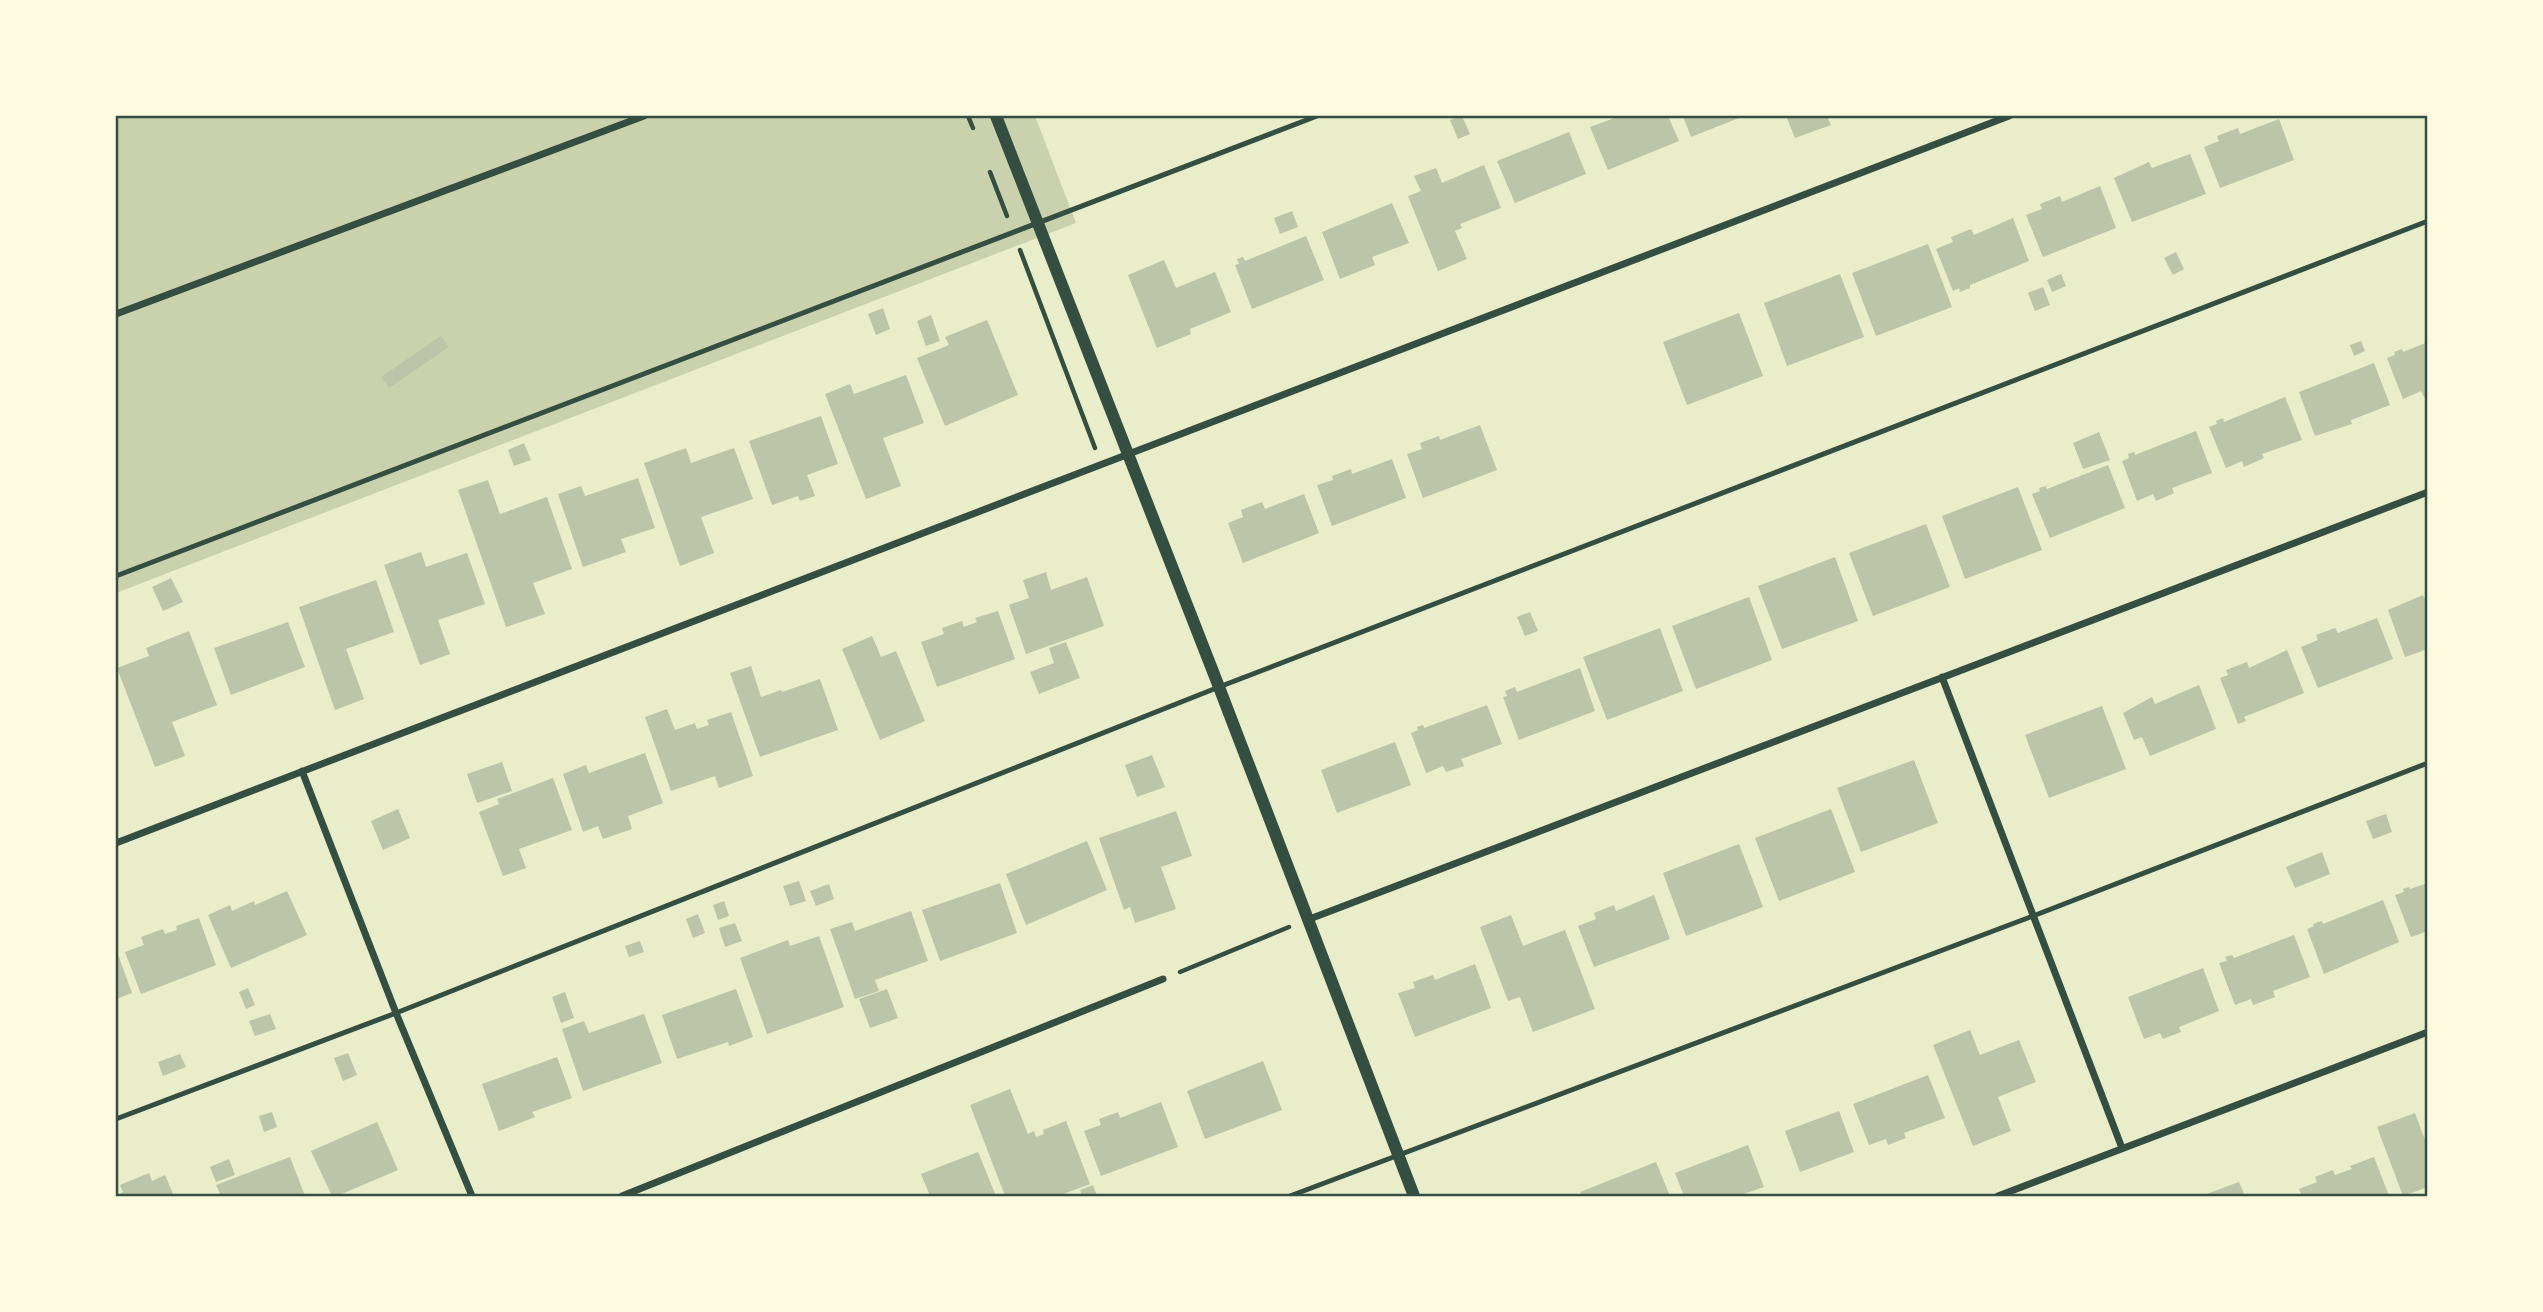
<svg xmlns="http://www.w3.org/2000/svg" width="2543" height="1312" font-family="Montserrat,sans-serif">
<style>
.green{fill:#cad2ad}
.building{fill:#bcc5a7}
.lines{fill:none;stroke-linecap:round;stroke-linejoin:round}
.path{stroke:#344e41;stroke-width:4.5}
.service{stroke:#344e41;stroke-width:5}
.minor{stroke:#344e41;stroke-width:7}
.tertiary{stroke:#344e41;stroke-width:12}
.neatline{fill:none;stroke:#344e41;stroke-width:2.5}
</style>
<rect width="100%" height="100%" fill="#e9edc9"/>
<!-- green -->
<path class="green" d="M116 116H1035L1076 223 116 593Z"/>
<!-- building -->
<path class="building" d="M1462 116 1470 134 1458 139 1450 120Z
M1620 116H1668L1679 141 1608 170 1590 127Z
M1683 116H1744L1691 137Z
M1786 116H1827L1831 125 1795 138Z
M2279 119 2294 160 2220 188 2204 147 2219 141 2217 136 2238 128 2240 134Z
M1569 132 1586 174 1515 203 1497 161Z
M2190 154 2206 194 2132 222 2114 178 2149 162 2152 168Z
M1484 165 1501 208 1460 224 1462 228 1455 231 1467 259 1438 271 1408 196 1421 191 1414 176 1436 168 1442 183Z
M2100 186 2116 228 2043 257 2026 215 2042 209 2040 204 2060 196 2062 202Z
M1392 203 1409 243 1372 257 1375 265 1340 279 1322 232Z
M1292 211 1298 227 1280 234 1274 218Z
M2013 218 2029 261 1970 285V288L1960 292 1959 288 1953 291 1936 249 1953 242 1951 237 1971 229 1974 235Z
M1306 236 1324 280 1252 309 1235 265 1239 264 1237 259 1243 257 1245 261Z
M1928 244 1952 307 1876 336 1852 273Z
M2176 252 2184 269 2173 275 2164 258Z
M1164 260 1176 288 1215 272 1231 312 1190 329 1191 334 1157 348 1128 275Z
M1840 274 1864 337 1787 366 1764 303Z
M2061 274 2066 286 2052 292 2047 280Z
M2043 287 2050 305 2035 311 2028 293Z
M883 308 890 329 876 335 868 314Z
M1739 313 1763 376 1687 405 1663 342Z
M931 315 940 341 926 346 917 321Z
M987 320 1018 395 945 426 917 358 949 345 945 337Z
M441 336 449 347 389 388 381 377Z
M2361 341 2365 351 2354 356 2350 345Z
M2428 342V395L2424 397 2421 391 2403 399 2387 358 2395 355 2394 352 2402 349 2403 352Z
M2374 363 2390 405 2351 420 2352 424 2315 436 2299 392Z
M906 375 924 423 883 438 901 486 866 499 825 394 850 384 854 394Z
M2285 397 2302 440 2262 454 2264 458 2244 467 2242 461 2226 468 2209 427 2217 424 2216 421 2223 418 2224 422Z
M821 416 838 464 807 475 815 496 800 501 798 496 772 505 749 441Z
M1480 425 1497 470 1423 498 1407 454 1422 449 1420 443 1439 436 1440 440Z
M2196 431 2212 473 2172 488 2174 493 2156 501 2153 494 2137 501 2122 461 2129 458 2128 454 2134 452 2135 455Z
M2099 432 2110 460 2083 469 2073 443Z
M524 443 531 460 514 466 508 450Z
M686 448 691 463 734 448 753 499 701 517 714 553 680 566 644 463Z
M1392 459 1406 498 1332 526 1317 485 1333 480 1332 476 1351 469 1352 474Z
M2108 465 2125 508 2050 538 2032 494 2040 491 2039 488 2046 486 2047 489Z
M638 478 655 528 621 539 626 552 583 567 558 494 581 486 585 496Z
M488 480 500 514 547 497 572 569 533 583 545 614 506 627 458 490Z
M2018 487 2042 550 1965 579 1942 516Z
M1304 494 1319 533 1243 563 1228 523 1243 517 1241 510 1262 502 1265 509Z
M1926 524 1950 587 1873 616 1849 553Z
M421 552 426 567 467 553 485 604 438 620 450 654 420 665 384 565Z
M1835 557 1858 621 1782 649 1758 586Z
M1046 572 1051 590 1087 577 1104 626 1026 654 1009 605 1029 598 1023 580Z
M171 578 183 602 163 611 152 587Z
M376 580 394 632 346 649 364 699 335 710 299 607Z
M2423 595 2424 598 2428 597V649L2405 657 2388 610Z
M1749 597 1772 660 1696 689 1672 626Z
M998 611 1015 659 937 687 921 642 944 634 942 628 962 621 964 627 977 622 975 618Z
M1530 612 1538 631 1525 636 1517 617Z
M2377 618 2393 659 2318 688 2301 647 2318 640 2316 635 2335 628 2338 633Z
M288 622 305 667 231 695 214 648Z
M1660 628 1683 691 1607 720 1583 657Z
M189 631 217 705 172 722 185 756 155 767 117 668 149 656 146 648Z
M872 636 881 657 896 651 925 721 880 740 842 649Z
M1066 642 1080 678 1039 694 1030 672 1054 663 1049 648Z
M2287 650 2304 693 2244 717 2246 721 2238 724 2220 678 2228 675 2226 670 2247 662 2249 668Z
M751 666 761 697 781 690 782 692 820 679 838 730 760 757 730 673Z
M1580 668 1595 711 1519 740 1503 697 1507 696 1505 691 1515 687 1517 692Z
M2199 685 2216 729 2150 756 2142 737 2134 740 2123 713 2152 697 2155 704Z
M1487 705 1502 744 1461 759 1464 766 1446 772 1443 766 1426 773 1411 733 1418 730 1417 727 1423 725 1424 728Z
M2102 706 2126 769 2049 798 2025 735Z
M667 709 675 730 695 723 697 729 709 725 707 720 731 712 753 776 719 788 715 776 671 791 645 717Z
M1395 742 1411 785 1337 813 1321 770Z
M645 753 663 803 628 816 632 829 603 839 598 826 583 832 563 774 586 765 589 773Z
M1152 755 1165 787 1137 797 1125 765Z
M1914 760 1938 823 1861 852 1837 788Z
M502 762 512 791 477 803 467 774Z
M553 778 572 830 519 849 526 868 503 876 479 812 499 804 497 799Z
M398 809 410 838 383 850 371 821Z
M1831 809 1855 872 1779 901 1755 838Z
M1176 811 1192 856 1161 867 1176 909 1135 923 1130 907 1124 910 1099 838Z
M2386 814 2392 832 2373 839 2366 821Z
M1087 841 1107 890 1026 925 1006 874Z
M1739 844 1763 907 1686 936 1663 873Z
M2322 852 2330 874 2295 888 2286 867Z
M799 881 806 901 790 906 783 886Z
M1000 883 1017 933 940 961 922 910Z
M2428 883V931L2411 937 2395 895 2404 892 2403 889 2409 887 2410 889Z
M829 884 834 899 816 906 810 891Z
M287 891 307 935 231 968 208 915 230 905 232 911 254 901 255 905Z
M1654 895 1670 939 1594 967 1578 926 1596 919 1594 913 1614 905 1616 911Z
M2383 900 2399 942 2324 974 2307 929 2314 926 2313 924 2322 921 2323 924Z
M724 901 729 916 718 920 713 905Z
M911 911 928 961 875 980 879 991 855 999 830 929 852 922 855 931Z
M698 914 705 933 693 938 686 919Z
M1511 915 1523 946 1565 930 1595 1009 1533 1032 1520 997 1508 1001 1480 927Z
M199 918 216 965 141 994 125 952 144 945 141 937 163 929 165 934 177 930 176 926Z
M735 923 742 941 725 947 719 928Z
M2294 935 2310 977 2273 991 2275 997 2253 1005 2251 999 2235 1005 2219 963 2227 961 2225 957 2232 955 2234 958Z
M819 936 844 1007 767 1034 740 958 788 940 790 946Z
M640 941 644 952 629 957 625 946Z
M116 949 132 993 116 999Z
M1475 964 1491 1008 1415 1037 1398 993 1415 988 1413 982 1433 975 1435 980Z
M2203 968 2219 1011 2179 1027 2181 1032 2163 1039 2160 1033 2144 1039 2128 997Z
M248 988 255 1005 246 1009 239 992Z
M736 989 753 1037 729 1046 728 1042 677 1059 662 1015Z
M887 989 898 1018 870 1028 859 999Z
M565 992 574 1018 561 1023 552 997Z
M270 1014 276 1029 255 1036 249 1021Z
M644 1014 662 1063 583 1091 562 1029 584 1021 589 1033Z
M1970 1030 1980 1055 2019 1040 2036 1082 1998 1097 2011 1131 1973 1146 1933 1045Z
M348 1053 357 1075 343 1081 334 1058Z
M180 1054 186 1067 163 1076 158 1062Z
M557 1057 572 1098 532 1112 535 1117 499 1131 482 1084Z
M1263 1061 1282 1110 1205 1139 1187 1091Z
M1928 1075 1945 1118 1904 1133 1906 1138 1888 1145 1886 1139 1869 1145 1853 1104Z
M1010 1089 1028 1134 1034 1131 1036 1137 1044 1134 1043 1130 1066 1121 1090 1184 1058 1196H1005L970 1105Z
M1161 1102 1178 1147 1101 1176 1084 1131 1101 1125 1099 1119 1118 1112 1120 1118Z
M1839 1111 1854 1152 1800 1172 1785 1131Z
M272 1112 277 1127 264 1132 259 1116Z
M2415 1113 2425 1140 2428 1139V1187L2403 1196 2377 1127Z
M377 1122 398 1170 337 1196H332L311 1151Z
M1748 1145 1764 1187 1738 1196H1684L1675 1173Z
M978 1152 996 1196H930L921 1174Z
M290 1157 305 1196H221L216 1185Z
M2374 1157 2389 1196H2302L2299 1189 2317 1182 2315 1177 2333 1170 2335 1175 2352 1169 2350 1166Z
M229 1159 235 1175 216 1182 210 1167Z
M1656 1162 1670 1196H1582L1580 1192Z
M149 1173 152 1181 165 1175 174 1196H116L123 1192 120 1185Z
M2239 1182 2245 1196H2201Z
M1093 1185 1097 1196H1082L1080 1190Z"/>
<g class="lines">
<!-- path -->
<path class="path" d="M968 116 973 128
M990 172 1007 216
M1020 250 1095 448
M1180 972 1289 927"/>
<!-- service -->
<path class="service" d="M116 576 1317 116
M116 1119 396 1013 1219 687 2428 221
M1290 1196 2033 916 2428 763"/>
<!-- minor -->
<path class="minor" d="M116 314 644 116
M1942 677 2122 1148
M302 771 396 1013 472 1196
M116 843 2009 116
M1307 920 2428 492
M622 1196 1163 979
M1998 1196 2428 1032"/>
<!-- tertiary -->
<path class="tertiary" d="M996 116 1219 687 1414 1196"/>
</g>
<!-- border -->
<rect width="2543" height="1312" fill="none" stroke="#fefae0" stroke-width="234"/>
<rect x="117" y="117" width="2309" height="1078" class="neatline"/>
</svg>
